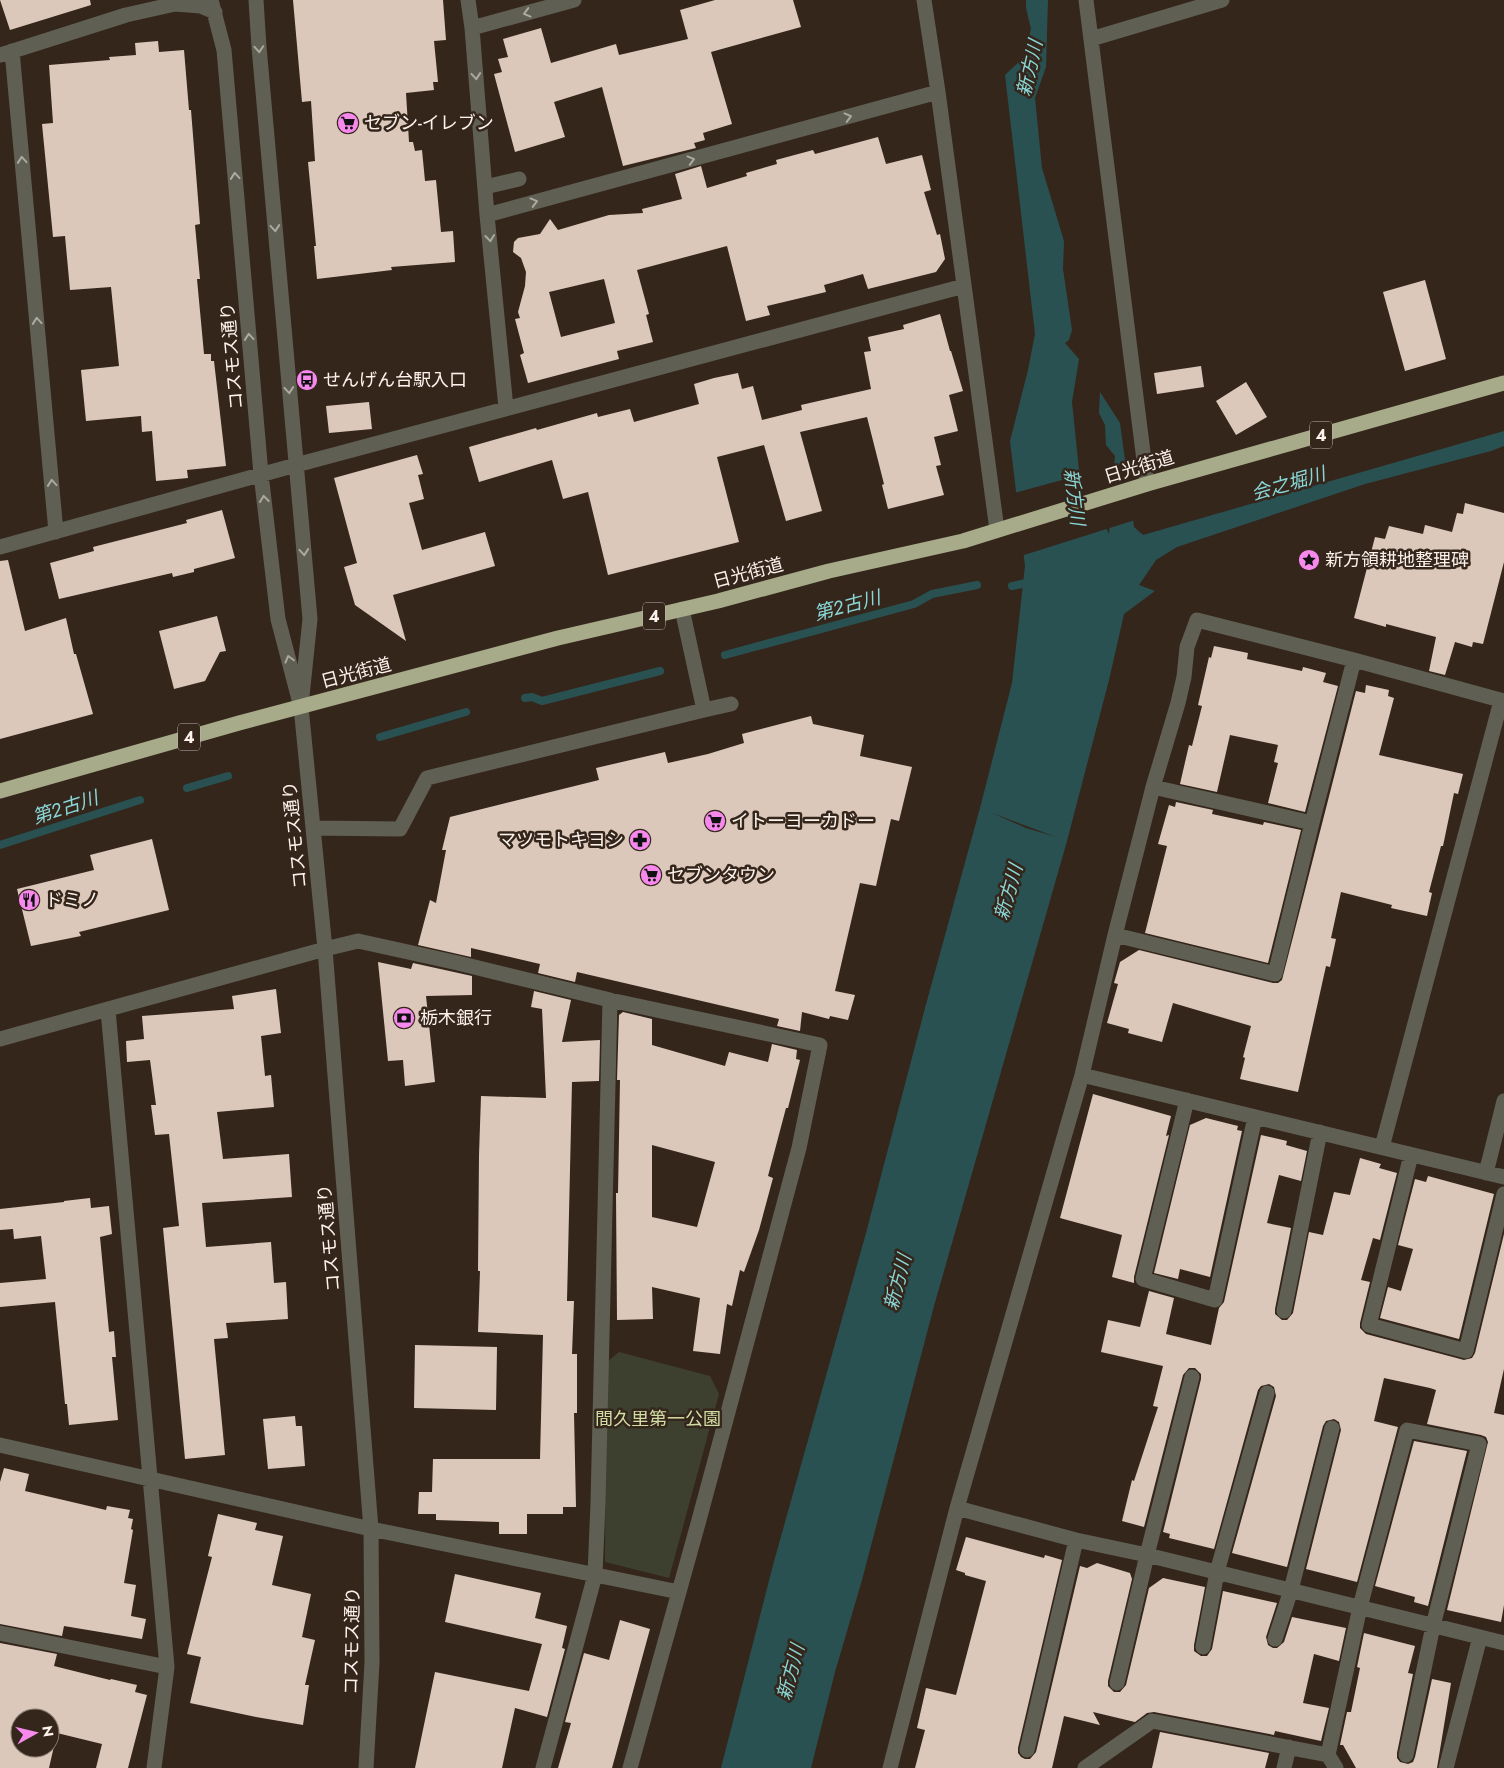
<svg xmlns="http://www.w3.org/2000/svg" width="1504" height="1768" font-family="Jost,'Noto Sans JP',sans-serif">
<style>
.green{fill:#3d402e}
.water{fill:#295152;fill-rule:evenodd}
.pier{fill:#35261c}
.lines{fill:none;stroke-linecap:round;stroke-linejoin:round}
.stream{stroke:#295152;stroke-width:8}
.building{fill:#dcc8bb;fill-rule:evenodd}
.minor{stroke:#5f6053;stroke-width:15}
.highway{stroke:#a7ab8a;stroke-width:15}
.oneway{stroke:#aea9a0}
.labels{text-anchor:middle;stroke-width:5;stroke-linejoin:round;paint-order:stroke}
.shield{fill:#35261c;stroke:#c1b5ae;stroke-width:1}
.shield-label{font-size:16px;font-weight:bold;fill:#fdf2ec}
.poi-label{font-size:18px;fill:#fdf2ec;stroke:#35261c;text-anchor:start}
.street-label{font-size:18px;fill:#fdf2ec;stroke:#35261c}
.park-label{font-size:18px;fill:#d2dda4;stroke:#35261c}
.water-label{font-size:19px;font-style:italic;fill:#89d6d7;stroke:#35261c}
</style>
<rect width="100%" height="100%" fill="#35261c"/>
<!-- green -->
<path class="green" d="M619 1352 710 1376 719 1394 669 1578 605 1562 606 1363Z"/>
<!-- water -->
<path class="water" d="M1026 0H1048L1046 67 1035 98 1042 168 1064 241 1063 269 1072 330 1069 340 1065 343 1079 359 1072 402 1079 470 1109 534 1115 456 1106 445 1105 425 1099 413 1100 392 1120 423 1134 527 1143 535 1504 431V446L1491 451 1365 484 1177 547 1156 560 1139 585 1155 591 1124 614 1109 680 1067 841 934 1306 862 1580 835 1672 811 1768H721L773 1565 866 1233 925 1008 980 808 1012 683 1025 566 1010 441 1028 370 1035 334 1005 75 1024 57 1031 29 1026 8ZM992 813 1056 837 1026 828Z"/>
<!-- pier -->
<path class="pier" d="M1128 463 1135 520 1021 556 1014 493 1084 474 1108 525 1112 467Z"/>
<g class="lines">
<!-- stream -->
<path class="stream" d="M1012 586 1032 582
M725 655 914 604 932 594 977 585
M525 698 532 697 542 701 660 671
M380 737 466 712
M187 788 228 776
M0 845 140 800"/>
</g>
<!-- building -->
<path class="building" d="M0 0H90L91 5 10 30Z
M293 0H443L446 40 434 41 438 82H433L434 90 406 93 409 142H413L415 151 422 150 425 181 436 180 441 232 453 231 455 262 391 267 392 270 317 279 314 246H316L308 162 315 161 311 101 302 102Z
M715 0H793L801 27 711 52 732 124 703 133 705 140 694 143 696 148 623 166 602 87 554 102 565 137 515 152 494 74 502 72 498 59 508 57 503 39 541 28 551 63 616 44 619 55 688 39 680 10Z
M158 41 159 52 184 50 189 110H191L200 224 195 225 200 279H197L204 354H211V361H214L226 466 187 470 188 478 156 481 152 431 142 432 141 416 86 421 81 370 119 366 111 287 70 290 65 236 53 237 42 124 53 123 49 65 110 60 109 57 136 55 135 43Z
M878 137 886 164 922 155 931 190 924 192 937 235 940 234 945 259 936 272 868 289 863 274 824 285 826 292 767 306 770 315 746 321 727 246 637 270 649 314 646 315 653 342 617 351 619 359 528 383 520 355 524 353 515 319 520 318 518 312 525 286 526 272 521 258 513 252 514 242 518 238 540 234 550 219 558 230 609 215 643 213 642 209 682 199 675 174 701 166 707 188 747 176 746 173 777 164 776 160 813 150 815 154ZM604 279 615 323 561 337 549 292Z
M1425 280 1446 359 1405 371 1383 292Z
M940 314 950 351H951L963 391 949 395 958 431 934 437 941 465 936 466 944 495 888 509 882 485 884 484 867 417 800 432 822 511 786 521 764 445 717 457 739 542 608 575 588 492 563 499 552 460 479 482 469 447 536 428 537 430 597 413 598 417 630 409 634 422 699 404 694 384 714 378 738 373 742 389 753 386 762 420 802 410 801 405 871 389 864 352 871 351 868 337 904 329 903 325Z
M1201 366 1204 387 1157 394 1154 373Z
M1246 382 1267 417 1236 435 1216 401Z
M369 402 372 429 329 433 326 406Z
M417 455 423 474 418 475 424 499 409 503 422 550 485 532 495 566 393 595 406 641 355 605 344 567 357 563 334 478Z
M1465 503 1504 513V562L1483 644 1473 642 1472 647 1455 642 1445 675 1429 671 1436 637 1386 624V627L1354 618 1375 537 1385 539 1389 526 1423 534 1425 525 1452 532 1457 513 1463 514Z
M222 510 235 558 194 569V572L173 577 172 573 59 599 50 563 94 551 93 547 187 523 186 520Z
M8 560 25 631 66 618 74 654H76L93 714 0 739V561Z
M217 616 226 651 220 652 205 681 174 689 159 631Z
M1214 646 1248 653 1247 659 1302 671 1303 667 1326 673 1323 682 1338 686 1305 812 1268 803 1278 763 1274 762 1278 745 1230 735 1217 792 1180 784 1189 745 1192 746 1202 706 1198 705 1209 657 1211 658Z
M1366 685 1389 690 1388 696 1394 698 1379 755 1463 774 1458 794 1454 793 1443 846H1441L1429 892 1432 893 1427 916 1391 908 1392 905 1341 892 1331 938 1336 939 1330 967 1326 966 1298 1092 1240 1079 1245 1058 1243 1057 1251 1026 1173 1003 1162 1042 1128 1033 1129 1029 1107 1023 1118 984 1114 983 1120 962 1139 950 1273 983H1278L1282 980 1356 691 1365 693Z
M811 716 813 724 864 735 860 756 912 767 899 821 891 819 876 886 860 883 835 991 855 995 848 1020 830 1016 829 1019 802 1012 800 1031 777 1026 779 1019 577 972 575 982 538 973 540 964 471 948V957L418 945 430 900 436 903 446 850H442L450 817 599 780 596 768 665 752 668 763 708 754 744 743 742 734Z
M1176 802 1213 810 1212 814 1263 825 1264 822 1301 830 1268 963 1145 933 1167 846 1158 844 1169 805 1175 807Z
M152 839 169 910 79 932 81 936 31 946 17 889 94 870 90 855Z
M378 962 411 969 413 963 472 976V995L426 996 435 1082 405 1086 403 1060 388 1061Z
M276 989 281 1033 261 1036 265 1076 271 1075 274 1107 217 1112 223 1159 289 1154 292 1197 202 1203 206 1247 271 1242 274 1283 286 1282 288 1319 226 1323 228 1338 214 1339 225 1455 185 1459 163 1228 179 1226 169 1134 155 1135 151 1105H156L150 1060 127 1062 126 1041 144 1039 142 1016 234 1009 232 996Z
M534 991 571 1000 562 1042 600 1040 599 1081 572 1082 567 1301H574L572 1354H577V1413H574L576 1507H563V1514H527V1534H499V1522L436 1520V1514H418L419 1492H432L433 1459H540L543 1335 478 1332 480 1271H478L479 1155 481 1096 546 1098 542 1009 531 1007Z
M623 1012 652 1019V1045L725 1066 729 1052 768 1062 772 1044 797 1050 796 1059 800 1060 788 1108H786L768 1176 773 1178 759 1230 744 1272 740 1270 732 1306 727 1304 720 1354 693 1351 700 1298 652 1287 653 1319 617 1320 616 1193H618L620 1080H617L619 1015ZM652 1145 715 1162 697 1227 652 1217Z
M1093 1094 1171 1116 1166 1136 1169 1135 1134 1277V1283L1112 1277 1122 1235 1060 1218Z
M1206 1118 1238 1126 1237 1130 1242 1131 1210 1277 1180 1269 1178 1279 1154 1273 1190 1125Z
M1261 1135 1287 1141 1286 1145 1307 1151 1301 1181 1279 1175 1267 1223 1291 1228 1275 1309V1314L1282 1320H1287L1293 1313 1309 1232 1323 1235 1334 1192 1350 1195 1360 1158 1381 1164 1379 1168 1397 1173 1380 1240 1373 1238 1361 1280 1370 1282 1360 1323V1328L1366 1334 1464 1360 1472 1358 1475 1353 1504 1234V1369L1494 1413 1504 1415V1605L1501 1622 1447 1610 1488 1442 1486 1437 1481 1435 1427 1424 1436 1390 1430 1388 1384 1378 1374 1421 1398 1427 1357 1582 1306 1569 1341 1430 1339 1422 1334 1419 1326 1421 1323 1426 1287 1567 1232 1553 1276 1396 1274 1387 1269 1384 1261 1386 1258 1390 1214 1549 1169 1538 1170 1534 1163 1532 1201 1379V1374L1195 1368H1189L1183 1375 1144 1527 1122 1521 1132 1480 1134 1481 1158 1407 1153 1406 1163 1366 1101 1352 1108 1320 1140 1327 1149 1291 1174 1298 1166 1334 1211 1345 1219 1308 1224 1302Z
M1428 1176 1494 1194 1459 1339 1380 1318 1388 1287 1401 1291 1413 1249 1398 1245 1415 1179 1426 1182Z
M90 1198 91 1208 109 1206 112 1234 100 1237 109 1332 114 1331 116 1357H112L118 1420 69 1425 67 1404H65L55 1302 0 1307V1283L46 1279 41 1236 14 1239 13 1229 0 1230V1209L64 1202V1201Z
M415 1345 497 1347 496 1410 414 1408Z
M295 1416 296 1426H302L305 1466 268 1469 263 1419Z
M1414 1441 1467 1451 1428 1606 1414 1602 1415 1597 1375 1586Z
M4 1468 29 1474 25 1491 106 1510 107 1506 130 1510 128 1518 133 1519 131 1529 133 1530 124 1583 136 1585 131 1616 146 1619 142 1639 64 1626 62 1636 0 1624V1482Z
M218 1514 257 1523 255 1530 283 1536 272 1585 311 1594 302 1637 315 1640 305 1685H309L303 1725 256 1717 190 1703 201 1657 187 1654 212 1557 208 1556Z
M966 1537 1044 1558 1045 1555 1062 1560 1018 1748V1753L1021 1757 1025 1759H1030L1036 1752 1080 1566 1087 1568 1097 1563 1130 1573 1132 1579 1108 1681V1686L1114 1692H1120L1126 1685 1149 1588 1163 1578 1205 1587 1194 1645V1651L1201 1656H1207L1212 1649 1223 1591 1277 1603 1266 1637 1268 1645 1273 1648H1277L1284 1642 1292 1617 1346 1628 1339 1661 1314 1654 1303 1703 1329 1708 1321 1741 1275 1731 1274 1735 1154 1712 1147 1713 1135 1722 1093 1712 1100 1725 1064 1716 1052 1768H915L925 1730 917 1728 926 1688 956 1695 986 1581 965 1575V1573L956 1570Z
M455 1574 541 1593 535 1618 567 1626 562 1648 565 1649 547 1717 515 1708 502 1768H415L435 1672 529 1691 542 1644 445 1622Z
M620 1620 650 1629 612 1768H558L571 1723 565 1722 584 1653 609 1660Z
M1364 1633 1415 1646 1408 1673 1413 1674 1397 1753V1758L1400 1762 1408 1764 1413 1762 1415 1757 1432 1679 1451 1683 1437 1768H1356L1343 1745H1340L1347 1712H1351L1360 1668 1357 1667Z
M0 1643 57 1654 54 1666 110 1680 111 1679 137 1685 135 1692 147 1695 128 1768H96L102 1744 57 1733 49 1768H0ZM20 1718H50V1748H20Z
M1160 1732 1269 1753 1265 1768H1152Z"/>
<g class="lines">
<!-- minor -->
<path class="minor" d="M211 0 224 50 261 474 278 619 301 707 325 949 371 1529 372 1663 366 1768
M256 0 259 47 310 619 302 696
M468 0 472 28 487 215 506 408
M924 0 938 92 997 530
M1086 0 1147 484
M472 28 574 0
M1091 39 1222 0
M12 51 56 532
M0 55 126 15 175 4 201 6 215 12
M485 187 519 179
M487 215 938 92
M0 547 296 465 964 286
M682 609 704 710 731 704
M1153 787 1312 823
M313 828 400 829 427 778 704 710
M1115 935 1275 974 1312 823 1354 660
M108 1010 167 1667 154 1768
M0 1039 325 949 358 941 458 963 610 1000 820 1045 799 1148 699 1520 630 1768
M1082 1075 1504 1177
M1187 1100 1143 1279 1215 1300 1255 1117
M1382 1147 1501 701
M1411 1155 1369 1325 1466 1351 1504 1194
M1486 1173 1504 1101
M1284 1311 1320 1132
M0 1445 371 1529 679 1592
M957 1508 1076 1540 1147 1555 1504 1643
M0 1633 167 1667
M1275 1639 1291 1590 1332 1428
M1203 1647 1217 1572 1267 1393
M1117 1683 1147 1555 1192 1377
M1027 1750 1076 1540
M1328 1755 1336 1768
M543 1768 595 1575 598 1503 610 1000
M890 1768 957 1508 1082 1075 1115 935 1153 787 1178 703 1184 677 1187 647 1197 620 1354 660 1504 701
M1085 1768 1152 1721 1328 1755 1360 1607 1407 1430 1479 1444 1433 1626 1406 1755
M1284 1768 1289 1747
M1446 1768 1480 1637"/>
<!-- highway -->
<path class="highway" d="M0 791 239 723 558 638 718 601 829 571 963 541 1147 484 1504 383"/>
</g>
<!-- one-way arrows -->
<defs><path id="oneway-chevron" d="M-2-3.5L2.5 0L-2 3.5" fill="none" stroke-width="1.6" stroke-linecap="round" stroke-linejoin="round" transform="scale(1.25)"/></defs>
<g class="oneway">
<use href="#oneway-chevron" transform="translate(527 13) rotate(165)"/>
<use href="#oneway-chevron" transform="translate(259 49) rotate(86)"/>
<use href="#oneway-chevron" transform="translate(476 76) rotate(85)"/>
<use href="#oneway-chevron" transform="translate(848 117) rotate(-15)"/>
<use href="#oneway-chevron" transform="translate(22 160) rotate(-95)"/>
<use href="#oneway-chevron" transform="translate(691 160) rotate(-15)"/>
<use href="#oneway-chevron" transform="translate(235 176) rotate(-95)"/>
<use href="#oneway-chevron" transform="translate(534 202) rotate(-15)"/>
<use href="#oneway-chevron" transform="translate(275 228) rotate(85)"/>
<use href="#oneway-chevron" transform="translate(490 238) rotate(84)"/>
<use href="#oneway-chevron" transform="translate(37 321) rotate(-95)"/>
<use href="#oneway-chevron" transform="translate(249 337) rotate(-95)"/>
<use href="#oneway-chevron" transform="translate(289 390) rotate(85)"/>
<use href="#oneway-chevron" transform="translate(52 483) rotate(-95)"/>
<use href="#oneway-chevron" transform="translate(264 499) rotate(-97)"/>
<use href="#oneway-chevron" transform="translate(304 552) rotate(85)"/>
<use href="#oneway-chevron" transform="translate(289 659) rotate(-105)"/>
</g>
<!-- icons -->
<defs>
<g id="supermarket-disc" transform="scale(1.125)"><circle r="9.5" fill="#f788ec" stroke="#35261c"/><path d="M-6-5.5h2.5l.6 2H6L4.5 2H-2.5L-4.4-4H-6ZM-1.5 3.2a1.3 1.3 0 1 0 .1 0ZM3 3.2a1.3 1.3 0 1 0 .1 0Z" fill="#111"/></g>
<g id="bus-disc" transform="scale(1.125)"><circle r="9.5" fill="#f788ec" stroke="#35261c"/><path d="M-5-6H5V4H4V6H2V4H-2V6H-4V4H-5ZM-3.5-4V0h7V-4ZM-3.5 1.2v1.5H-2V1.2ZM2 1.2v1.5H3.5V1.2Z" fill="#111"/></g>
<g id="sight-disc" transform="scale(1.125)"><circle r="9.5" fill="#f788ec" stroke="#35261c"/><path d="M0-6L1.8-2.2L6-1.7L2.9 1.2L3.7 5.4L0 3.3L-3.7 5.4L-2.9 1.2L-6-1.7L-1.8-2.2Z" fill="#111"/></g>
<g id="pharmacy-disc" transform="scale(1.125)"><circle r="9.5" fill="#f788ec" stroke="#35261c"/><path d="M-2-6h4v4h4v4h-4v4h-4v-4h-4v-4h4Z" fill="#111"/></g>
<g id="restaurant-disc" transform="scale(1.125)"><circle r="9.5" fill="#f788ec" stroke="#35261c"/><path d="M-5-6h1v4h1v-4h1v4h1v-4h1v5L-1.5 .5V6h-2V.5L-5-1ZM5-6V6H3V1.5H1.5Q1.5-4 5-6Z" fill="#111"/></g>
<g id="bank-disc" transform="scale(1.125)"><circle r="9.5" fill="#f788ec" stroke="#35261c"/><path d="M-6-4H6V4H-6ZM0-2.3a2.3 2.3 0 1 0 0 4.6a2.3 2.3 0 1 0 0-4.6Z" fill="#111"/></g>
</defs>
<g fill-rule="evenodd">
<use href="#supermarket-disc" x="348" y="123"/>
<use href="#bus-disc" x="307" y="380"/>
<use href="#sight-disc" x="1309" y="560"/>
<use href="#supermarket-disc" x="715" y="821"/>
<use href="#pharmacy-disc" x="640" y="840"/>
<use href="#supermarket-disc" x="651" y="875"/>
<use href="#restaurant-disc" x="29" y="900"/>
<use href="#bank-disc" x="404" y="1018"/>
</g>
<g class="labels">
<!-- shield labels -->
<g class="shield">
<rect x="1310" y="421.5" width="22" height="27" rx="4"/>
<rect x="643" y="602.5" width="22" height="27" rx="4"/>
<rect x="178" y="723.5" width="22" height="27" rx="4"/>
</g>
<g class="shield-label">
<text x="1321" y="441">4</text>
<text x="654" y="622">4</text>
<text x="189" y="743">4</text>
</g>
<!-- poi labels -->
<g class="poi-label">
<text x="364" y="129">セブン-イレブン</text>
<text x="323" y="386">せんげん台駅入口</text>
<text x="1325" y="566">新方領耕地整理碑</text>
<text x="731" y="827">イトーヨーカドー</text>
<text x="624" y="846" text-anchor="end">マツモトキヨシ</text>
<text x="667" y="881">セブンタウン</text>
<text x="45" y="906">ドミノ</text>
<text x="420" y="1024">栃木銀行</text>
</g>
<!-- street labels -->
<g class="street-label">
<text transform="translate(232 356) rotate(-95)" y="6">コスモス通り</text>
<text transform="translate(1139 467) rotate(-17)" y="6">日光街道</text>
<text transform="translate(748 573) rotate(-15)" y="6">日光街道</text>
<text transform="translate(356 673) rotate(-15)" y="6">日光街道</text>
<text transform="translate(295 835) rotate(-96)" y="6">コスモス通り</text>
<text transform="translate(329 1238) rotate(-95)" y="6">コスモス通り</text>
<text transform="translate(352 1641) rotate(-89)" y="6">コスモス通り</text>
</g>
<!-- park labels -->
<g class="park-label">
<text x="658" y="1425">間久里第一公園</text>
</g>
<!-- water labels -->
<g class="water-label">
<text transform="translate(1029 68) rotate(-77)" y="7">新方川</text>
<text transform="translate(1288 483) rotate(-16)" y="7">会之堀川</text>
<text transform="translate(1075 497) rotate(83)" y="7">新方川</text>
<text transform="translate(847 605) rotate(-15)" y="7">第２古川</text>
<text transform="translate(65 807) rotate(-18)" y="7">第２古川</text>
<text transform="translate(1008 892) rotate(-74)" y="7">新方川</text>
<text transform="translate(897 1282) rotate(-75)" y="7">新方川</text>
<text transform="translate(790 1672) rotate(-75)" y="7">新方川</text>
</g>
</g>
<!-- north arrow -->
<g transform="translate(35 1733) rotate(82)"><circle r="24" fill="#35261c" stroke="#85786f"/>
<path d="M0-4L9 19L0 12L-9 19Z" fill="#f788ec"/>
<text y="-8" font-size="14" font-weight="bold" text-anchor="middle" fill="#fdf2ec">N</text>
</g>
</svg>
